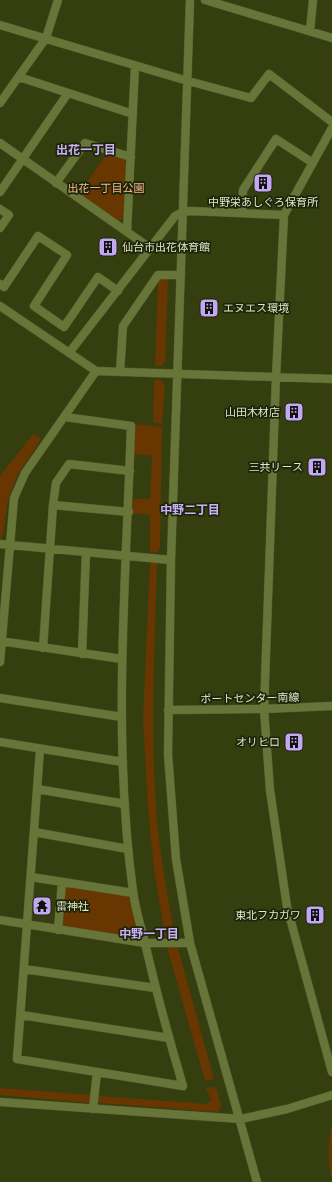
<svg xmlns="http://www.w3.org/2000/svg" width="332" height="1182" font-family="'Work Sans','Noto Sans JP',sans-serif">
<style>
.green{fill:#683600}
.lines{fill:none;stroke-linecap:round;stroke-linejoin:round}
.minor-casing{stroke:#535c2f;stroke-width:9}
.minor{stroke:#677539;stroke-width:8}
.labels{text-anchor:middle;stroke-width:3.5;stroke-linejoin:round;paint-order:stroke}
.park-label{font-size:11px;fill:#f7ba89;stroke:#1e240a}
.poi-label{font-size:11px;fill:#dee7c6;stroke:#1e240a;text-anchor:end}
.street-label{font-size:11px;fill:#dee7c6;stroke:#1e240a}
.neighbourhood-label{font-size:12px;font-weight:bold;fill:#c9b1f7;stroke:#1e240a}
</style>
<rect width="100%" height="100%" fill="#353e0e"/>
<!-- green -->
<path class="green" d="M107 153 122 157 127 163 124 218 119 221 79 194Z
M168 278 165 361 162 366H155L158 279Z
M154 380H160L165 385 162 424 153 423Z
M135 424 162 427 160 548 156 553 150 552V515L132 513 133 499H150L152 456 133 454Z
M33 434 41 439 17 476 8 499 3 536 0 539V476Z
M150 562H157C155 638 151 714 155 789 157 839 166 888 175 936L165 937 154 869 148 807 143 718Z
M64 886 127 896 131 900 137 929 129 937 60 925Z
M177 945 214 1079 205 1081 167 947Z
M216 1087 221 1106 218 1112 98 1103 99 1096 207 1104 211 1100 206 1088Z
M0 1088 92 1095 91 1103 0 1095Z
M332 1125V1178C327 1160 328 1143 332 1125Z"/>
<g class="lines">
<!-- minor casing -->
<g class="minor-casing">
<path id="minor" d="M190 0 171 560 168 754 176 859 190 943 257 1182
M205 0 332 38
M0 25 181 79 251 98 269 74 332 122
M310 31 313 0
M19 77 133 114
M0 103 46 38 58 0
M332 128 284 215 276 377 264 709 270 790 287 907 332 1072
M0 143 150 248
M56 183 85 143 131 157
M0 192 68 93
M0 209 9 215 0 228
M242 213 243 190 276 139 313 163
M127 231 135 66
M0 284 4 287 38 236 67 255 34 306 64 327 98 277 118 291
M0 306 96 371 332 379
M69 353 175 216 183 212 190 211 284 215
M120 372 123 326 158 275H181
M53 505 129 512
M0 544 171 560
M0 641 122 659
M43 648 53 505 56 483 69 464 130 471
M82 654 86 552
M0 662 14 498 25 473 96 371
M0 698 122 717
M168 710 264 709 332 706
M0 742 123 762
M40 749 17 1059 183 1086C169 1039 156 991 145 943 141 926 135 909 133 891 112 737 126 581 131 426L65 417
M37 789 125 804
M34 832 128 849
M31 877 133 893
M0 920 145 943H190
M58 930 62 882
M24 969 155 988
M21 1015 169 1038
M0 1102 241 1119 287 1109 332 1095
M93 1109 97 1072"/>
</g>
<!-- minor -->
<use href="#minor" class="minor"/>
</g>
<!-- icons -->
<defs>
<g id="building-square" transform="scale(1)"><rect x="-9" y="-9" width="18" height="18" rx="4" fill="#c2a8f3" stroke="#1e240a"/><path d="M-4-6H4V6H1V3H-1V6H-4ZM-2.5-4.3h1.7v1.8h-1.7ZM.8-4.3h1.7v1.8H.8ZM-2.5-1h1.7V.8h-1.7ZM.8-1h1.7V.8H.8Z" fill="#111"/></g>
<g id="temple-square" transform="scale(1)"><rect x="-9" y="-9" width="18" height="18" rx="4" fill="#c2a8f3" stroke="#1e240a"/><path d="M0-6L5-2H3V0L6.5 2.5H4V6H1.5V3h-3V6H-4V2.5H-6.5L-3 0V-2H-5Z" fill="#111"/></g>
</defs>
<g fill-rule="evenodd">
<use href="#building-square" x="263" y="183"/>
<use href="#building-square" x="108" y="247"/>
<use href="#building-square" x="209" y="308"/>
<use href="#building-square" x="294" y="412"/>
<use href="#building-square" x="317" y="467"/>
<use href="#building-square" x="294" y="742"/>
<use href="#temple-square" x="42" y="906"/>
<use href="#building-square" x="315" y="915"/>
</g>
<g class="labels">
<!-- park labels -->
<g class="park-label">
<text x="106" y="192">出花一丁目公園</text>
</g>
<!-- poi labels -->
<g class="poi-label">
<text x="263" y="206" text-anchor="middle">中野栄あしぐろ保育所</text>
<text x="122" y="251" text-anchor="start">仙台市出花体育館</text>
<text x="223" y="312" text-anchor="start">エヌエス環境</text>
<text x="280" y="416">山田木材店</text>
<text x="303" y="471">三共リース</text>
<text x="280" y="746">オリヒロ</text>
<text x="56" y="910" text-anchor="start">雷神社</text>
<text x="301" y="919">東北フカガワ</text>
</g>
<!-- street labels -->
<g class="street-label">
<text transform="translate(250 698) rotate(-1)" y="4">ポートセンター南線</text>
</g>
<!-- neighbourhood labels -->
<g class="neighbourhood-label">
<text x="86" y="154">出花一丁目</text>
<text x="190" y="514">中野二丁目</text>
<text x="149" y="938">中野一丁目</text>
</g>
</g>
</svg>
